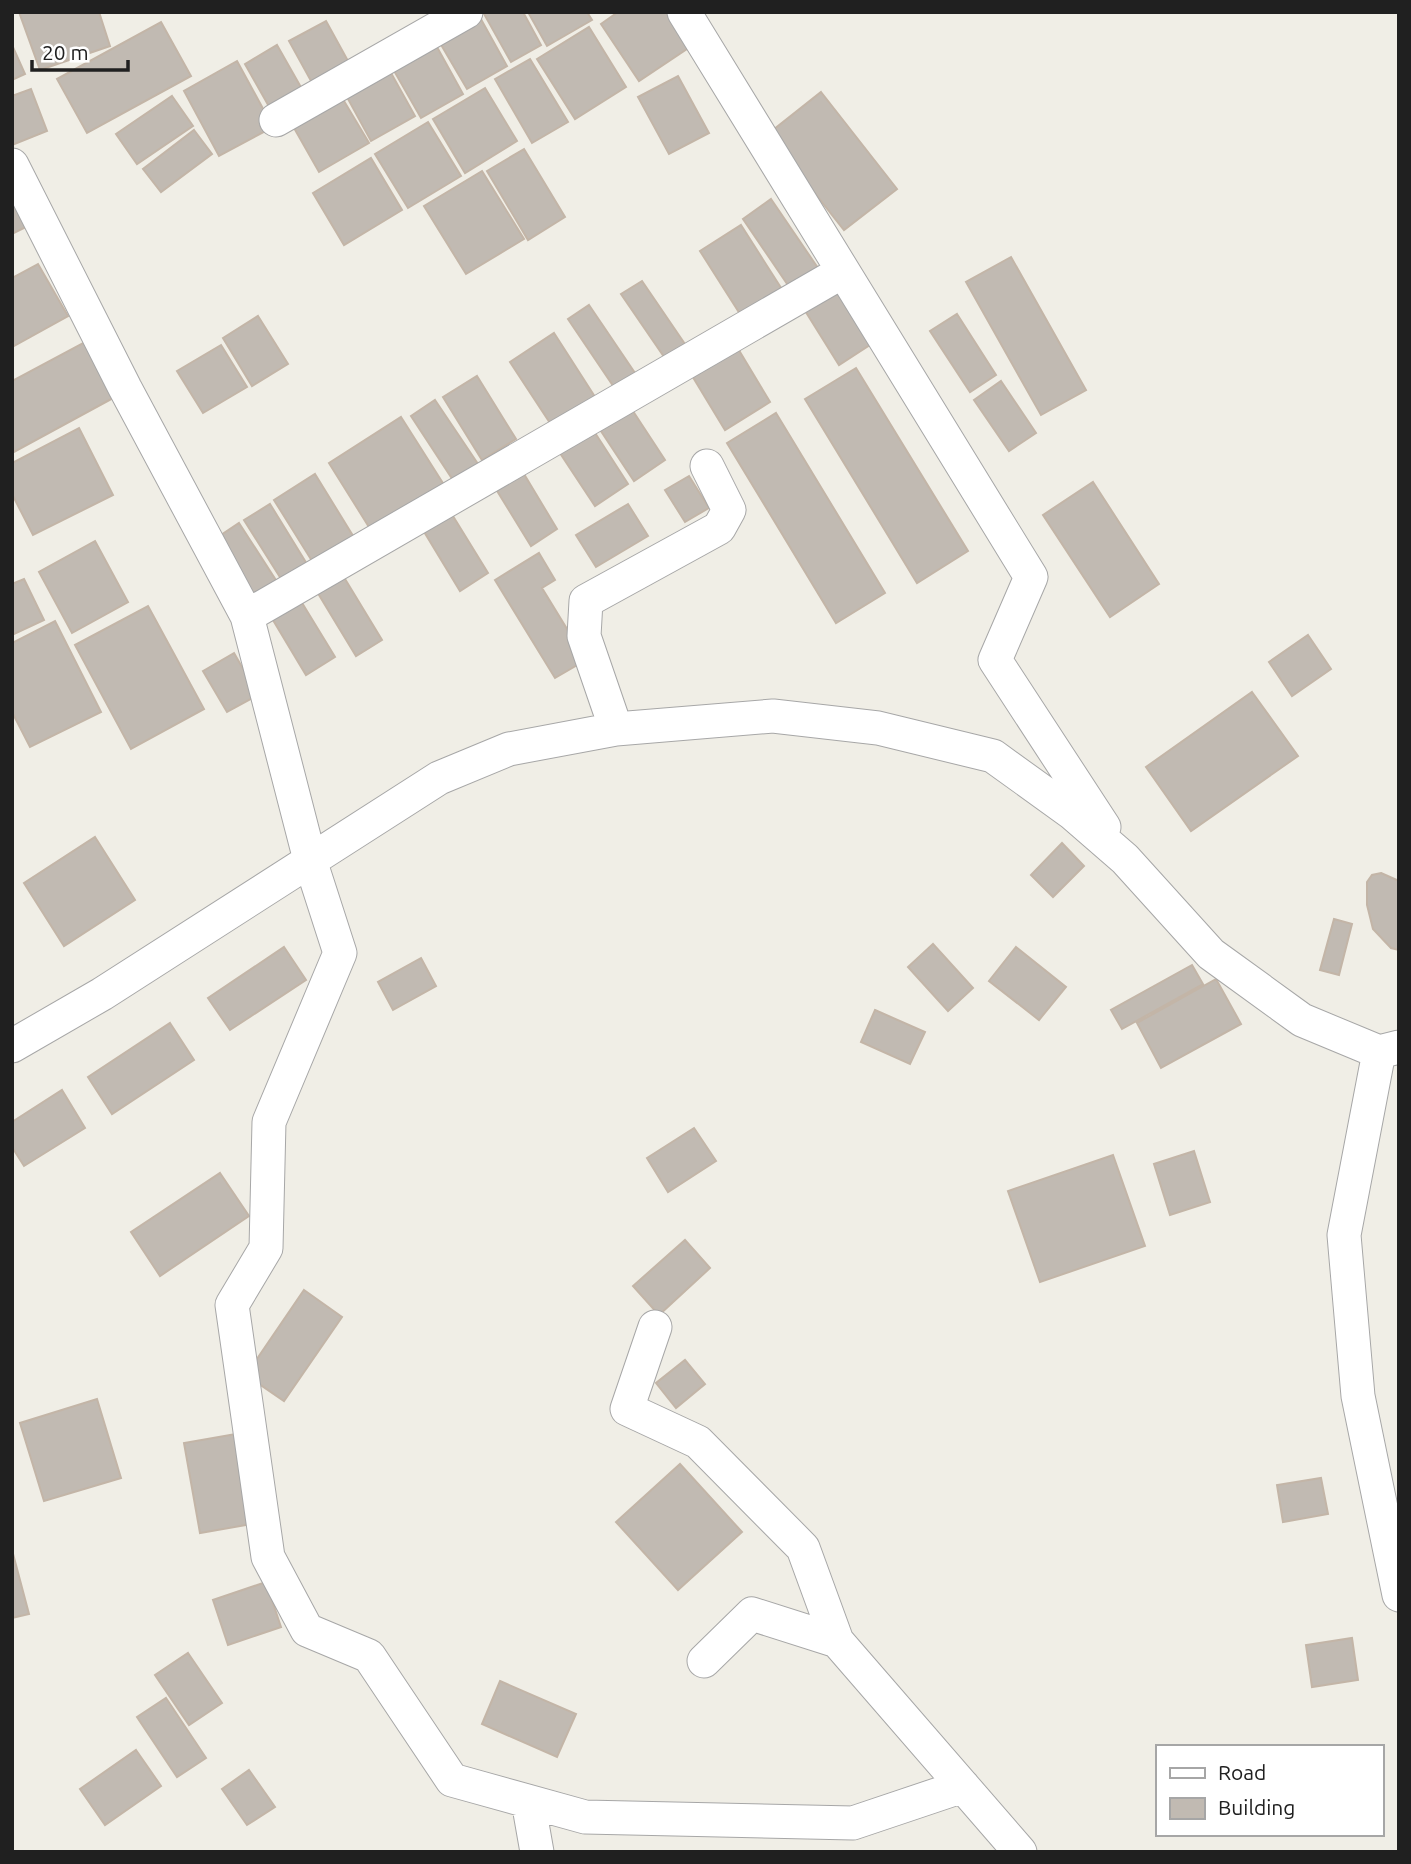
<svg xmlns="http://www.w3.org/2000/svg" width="1411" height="1864" font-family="Ubuntu,sans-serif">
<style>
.building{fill:#c1bab2;stroke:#c3b5a7;stroke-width:2}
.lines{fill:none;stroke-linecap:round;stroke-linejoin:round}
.street-casing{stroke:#a7a7a7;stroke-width:35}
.street{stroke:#fff;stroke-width:33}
</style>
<rect width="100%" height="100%" fill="#f0eee6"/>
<!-- building -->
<path class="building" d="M19 12H99L110 46 40 70Z
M477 12 507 66 467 89 436 36Z
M483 12H523L541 45 511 62Z
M528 12H587L592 20 547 46Z
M618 12H671L693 45 639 81 601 24Z
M326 21 353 70 316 90 289 41Z
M161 22 191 76 87 133 57 79Z
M589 27 626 87 575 119 537 59Z
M432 38 463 94 421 118 389 62Z
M12 45 25 74 12 80Z
M277 45 307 98 275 117 245 64Z
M530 59 568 122 532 143 495 79Z
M237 61 273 127 219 156 184 91Z
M386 64 415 116 371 141 342 88Z
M678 76 709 133 669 154 638 97Z
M485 88 517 141 465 173 433 119Z
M31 89 47 131 12 145V96Z
M338 91 369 143 319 172 289 119Z
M821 92 897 189 844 230 768 134Z
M172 96 193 126 137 164 116 134Z
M428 122 461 176 408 208 375 154Z
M194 130 212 154 161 192 143 169Z
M524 149 565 217 528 240 487 171Z
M371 158 402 210 344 245 313 193Z
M482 171 524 239 466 274 424 206Z
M12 188 30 225 12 234Z
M771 199 820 271 792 291 743 219Z
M741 225 783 291 742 317 700 251Z
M1011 257 1086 390 1041 415 966 282Z
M38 264 68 316 12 347V278Z
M642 281 689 350 669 364 621 294Z
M838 287 873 343 839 365 804 309Z
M589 305 637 376 616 390 568 319Z
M957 314 996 375 970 392 930 331Z
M258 316 288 364 252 386 223 338Z
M554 333 597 400 554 429 510 362Z
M85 342 115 397 12 453V381Z
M734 342 770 402 725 430 688 369Z
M221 345 247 387 203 413 177 371Z
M856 368 968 551 917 583 805 399Z
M477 376 516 439 482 460 443 397Z
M1001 381 1036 433 1009 451 974 400Z
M435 400 478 464 453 480 411 416Z
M627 402 665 460 634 481 595 422Z
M776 413 885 593 836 623 727 443Z
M401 417 446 488 374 535 329 463Z
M588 422 628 484 595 506 554 444Z
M79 428 113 495 33 535 12 494V463Z
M518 464 557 529 531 546 491 481Z
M315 474 358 544 317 569 274 500Z
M689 476 709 508 685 522 665 490Z
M1093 482 1159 584 1110 617 1043 515Z
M270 504 310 569 285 585 244 520Z
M628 504 648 536 596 567 576 535Z
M448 508 488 573 460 591 420 525Z
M239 523 281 588 254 605 212 541Z
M95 541 128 602 72 633 39 572Z
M539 553 555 580 542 588 586 660 555 678 495 580Z
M342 574 382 640 356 656 316 590Z
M24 579 44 620 12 635V584Z
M296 593 335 657 306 675 267 610Z
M148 606 204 709 131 749 75 645Z
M55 621 101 712 30 747 12 712V643Z
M1308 635 1331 669 1292 696 1269 662Z
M234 653 258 695 227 712 203 671Z
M1252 692 1298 756 1191 831 1146 767Z
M95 837 135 900 64 946 24 883Z
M1062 843 1084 866 1053 897 1031 875Z
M1381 873 1399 881V950L1391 948 1373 929 1367 905V882L1372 875Z
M1334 919 1352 924 1339 975 1320 970Z
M933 944 973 988 948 1011 908 967Z
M284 947 306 980 230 1030 208 998Z
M1016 947 1066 987 1039 1020 989 981Z
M421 958 436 986 393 1010 378 982Z
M1192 965 1203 984 1122 1029 1111 1010Z
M1216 979 1241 1024 1161 1068 1137 1023Z
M875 1010 925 1032 910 1064 861 1042Z
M170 1023 194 1060 112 1114 88 1077Z
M62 1090 85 1128 24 1166 12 1147V1122Z
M694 1128 716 1161 668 1192 647 1158Z
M1194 1151 1210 1202 1170 1215 1154 1164Z
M1113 1155 1145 1246 1040 1282 1008 1191Z
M220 1173 249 1216 160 1276 131 1232Z
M685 1240 710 1268 659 1315 633 1286Z
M304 1290 342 1317 284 1401 246 1375Z
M685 1360 705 1384 676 1408 656 1383Z
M97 1399 121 1478 44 1501 20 1423Z
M242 1433 258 1523 200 1533 184 1443Z
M680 1464 742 1532 678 1590 616 1522Z
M1321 1478 1328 1514 1283 1522 1277 1485Z
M12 1550 29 1614 12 1618Z
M266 1582 281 1627 228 1645 213 1600Z
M1352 1638 1358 1680 1312 1687 1306 1645Z
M188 1653 222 1703 189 1725 155 1675Z
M500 1681 576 1714 557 1757 482 1724Z
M166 1698 206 1758 177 1777 137 1717Z
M136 1750 161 1786 105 1825 80 1789Z
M249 1770 275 1807 247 1825 222 1789Z"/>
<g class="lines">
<!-- street casing -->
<g class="street-casing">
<path id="street" d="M684 12 1031 577 995 660 1104 827
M276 120 466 12
M12 165 125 388 247 616 310 860 340 953 269 1122 266 1248 232 1305 268 1557 307 1630 369 1656 452 1780 585 1817 853 1823 963 1786
M247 616 842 272
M616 729 584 636 586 601 719 528 729 510 707 466
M12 1046 102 994 439 778 509 749 616 729 773 716 878 728 993 756 1072 813 1125 859 1211 954 1302 1020 1379 1052 1399 1047
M1379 1052 1344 1235 1358 1396 1399 1595
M655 1327 627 1409 698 1442 803 1548 837 1641 1020 1852
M704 1661 752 1614 837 1641
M528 1801 537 1852"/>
</g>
<!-- street -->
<use href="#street" class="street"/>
</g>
<!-- border -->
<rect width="1411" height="1864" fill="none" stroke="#202020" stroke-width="28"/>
<!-- legend -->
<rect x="1156" y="1745" width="228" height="91" fill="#ffffff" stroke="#a6a6a6" stroke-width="2"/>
<rect x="1170" y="1768" width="35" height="10" fill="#ffffff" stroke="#a6a6a6" stroke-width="2"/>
<text x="1218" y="1780" font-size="21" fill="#202020">Road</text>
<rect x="1170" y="1798" width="35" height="21" fill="#c1bab2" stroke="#a6a6a6" stroke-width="2"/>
<text x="1218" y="1815" font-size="21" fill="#202020">Building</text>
<!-- scale -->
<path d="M32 60v10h96v-10" fill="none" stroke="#202020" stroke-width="3.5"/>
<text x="42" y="60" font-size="21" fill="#202020" stroke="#ffffff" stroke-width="5" paint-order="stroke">20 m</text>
</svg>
